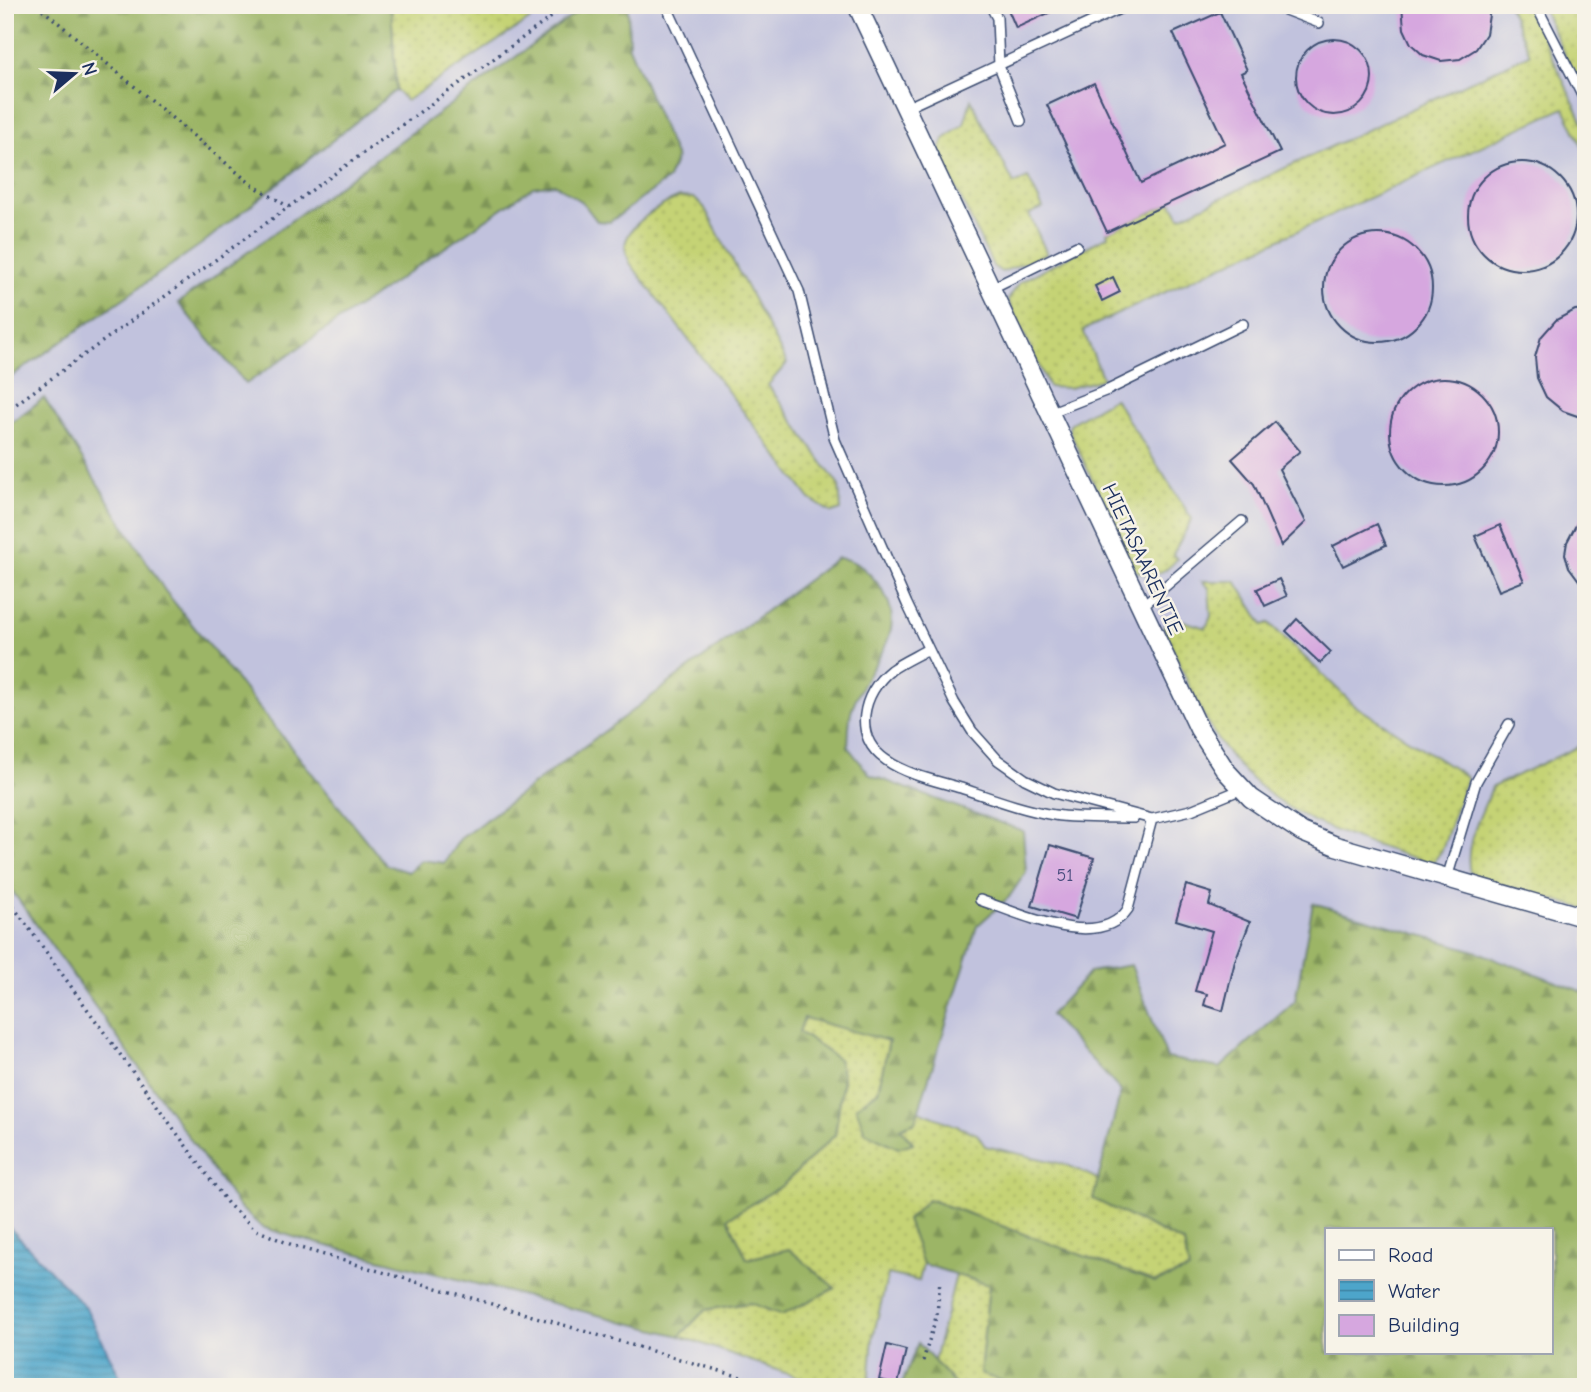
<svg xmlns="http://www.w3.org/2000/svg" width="1591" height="1392" font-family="'Comic Neue',sans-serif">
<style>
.industrial{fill:#c1c2dd;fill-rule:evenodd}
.grass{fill:url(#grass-dots);stroke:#70816a;stroke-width:2}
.forest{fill:url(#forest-firs);stroke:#5c7262;stroke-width:2;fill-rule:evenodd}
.water{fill:url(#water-rules);stroke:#346a94;stroke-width:2}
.building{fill:#d6a7df}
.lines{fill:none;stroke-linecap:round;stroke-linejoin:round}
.service-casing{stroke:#3b4b6f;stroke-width:12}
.minor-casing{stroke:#3b4b6f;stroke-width:21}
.path{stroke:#3b4b6f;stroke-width:3.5;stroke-dasharray:2 5;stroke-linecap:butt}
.service{stroke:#fff;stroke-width:9}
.minor{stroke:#fff;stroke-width:18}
.labels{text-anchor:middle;stroke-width:5;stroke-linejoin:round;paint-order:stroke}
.number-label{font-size:18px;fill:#4a4d7e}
.street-label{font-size:21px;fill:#1b2f5e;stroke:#f7f3e8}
</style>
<defs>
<pattern id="grass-dots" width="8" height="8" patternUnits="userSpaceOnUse" patternTransform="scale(1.75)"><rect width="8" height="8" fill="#c5d375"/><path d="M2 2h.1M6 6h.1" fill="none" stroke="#a9b568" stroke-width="1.8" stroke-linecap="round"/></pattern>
<pattern id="forest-firs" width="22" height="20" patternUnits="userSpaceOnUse" patternTransform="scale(1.75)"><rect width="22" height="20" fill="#9cb566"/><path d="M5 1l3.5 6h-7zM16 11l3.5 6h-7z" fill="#7e9457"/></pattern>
<pattern id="water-rules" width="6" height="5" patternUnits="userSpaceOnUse" patternTransform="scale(1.75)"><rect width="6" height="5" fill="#4da5ca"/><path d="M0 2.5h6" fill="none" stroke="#3f87a7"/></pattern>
</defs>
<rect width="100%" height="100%" fill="#f7f3e8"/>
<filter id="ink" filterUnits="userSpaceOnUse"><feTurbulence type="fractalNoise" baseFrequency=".0143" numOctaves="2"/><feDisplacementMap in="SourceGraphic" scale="14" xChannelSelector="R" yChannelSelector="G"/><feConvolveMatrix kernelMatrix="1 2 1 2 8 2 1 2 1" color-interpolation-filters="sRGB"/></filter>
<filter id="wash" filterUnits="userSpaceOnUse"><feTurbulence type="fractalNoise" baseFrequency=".00686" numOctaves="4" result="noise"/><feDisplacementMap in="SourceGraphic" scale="28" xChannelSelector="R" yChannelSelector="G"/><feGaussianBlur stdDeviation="1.57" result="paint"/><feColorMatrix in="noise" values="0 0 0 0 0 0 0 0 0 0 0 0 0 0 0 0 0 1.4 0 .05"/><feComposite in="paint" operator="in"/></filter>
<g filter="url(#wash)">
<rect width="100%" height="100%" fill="#f3e8d2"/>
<!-- industrial -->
<path class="industrial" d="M5 5H1584L1586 1387H125L86 1308 5 1223ZM1327 1229H1551V1352H1327Z"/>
<!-- grass -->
<path class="grass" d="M391 5H552L406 101 396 90Z
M1508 5H1528L1586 129V154L1564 108 1083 330 1103 379 1069 388 1049 387 1008 300 1020 282 1108 236 1107 232 1172 202 1180 217 1530 54Z
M1541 5H1586V100Z
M971 100 1014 184 1028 178 1043 208 1029 214 1047 254 1002 272 994 268 939 153 944 139 964 124Z
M680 197 694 198 704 207 787 363 768 385 839 486 841 510 832 513 810 499 630 263C628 258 625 251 625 246 627 224 662 204 680 197Z
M1114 398 1192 519 1173 554 1177 559C1166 573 1151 579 1134 570L1070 432 1069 427 1073 422Z
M1202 581H1236L1263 625 1269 623 1354 705 1467 777 1442 850 1432 864C1344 835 1266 817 1213 732 1193 700 1179 661 1163 626L1177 619 1206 628 1211 616 1209 588Z
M1586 743V909L1479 879 1470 873C1463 844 1482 814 1492 787Z
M804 1017 889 1040 878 1091 856 1107 913 1142 900 1128 915 1122 919 1111 977 1134 985 1146 1067 1165 1098 1179 1094 1199 1184 1243 1189 1270 1155 1282 928 1199 907 1220 923 1264 919 1281 888 1274 873 1337 869 1384 878 1387H825L680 1336 705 1310 750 1303 782 1315 834 1288 789 1249 747 1259 728 1218 783 1185 835 1135 843 1078 838 1059 799 1032Z
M956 1275 989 1285 980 1373 1021 1387H957L934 1361Z"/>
<!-- forest -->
<path class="forest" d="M5 5H391L396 90 203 243 5 381Z
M587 5H628L629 47 676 158 668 179 610 222 597 221 583 203 555 184 533 187 246 384 178 303Z
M44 398 165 591 386 865 408 872 421 860 444 863 460 839 837 558C853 559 862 566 873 578 920 631 866 661 852 709 848 721 849 735 848 747L870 775 1023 831 1026 872 1009 897 977 926 915 1122 900 1128 913 1143 898 1148 865 1132 856 1107 878 1091 889 1041 804 1018 799 1032 838 1059 843 1078 835 1135 783 1185 728 1218 747 1259 789 1249 835 1288 782 1315 750 1303 705 1310 680 1336 297 1238 262 1227 239 1207 5 881V427Z
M1313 903 1475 951 1586 993V1387H1021L980 1374 989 1285 923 1264 907 1220 928 1199 1155 1282 1189 1270 1184 1243 1093 1199 1121 1091 1050 1015 1090 972 1131 965 1167 1058 1220 1068 1295 1001ZM1551 1229V1352H1327V1229Z
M918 1343 957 1387H901Z"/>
<!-- water -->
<path class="water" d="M5 1223 86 1308 125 1387H5Z"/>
<g id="blocks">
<!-- building -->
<path class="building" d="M1006 5H1066L1016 28Z
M1402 5H1487L1489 15 1486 34 1476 49 1460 59 1441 61 1423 55 1411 44 1404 29Z
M1220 12 1247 70 1241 73 1280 152 1107 232 1047 105 1094 83 1141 183 1225 143 1173 33Z
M1296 77a38 38 0 1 1 76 0a38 38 0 1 1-76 0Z
M1468 216a54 54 0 1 1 108 0a54 54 0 1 1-108 0Z
M1324 288a54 54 0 1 1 108 0a54 54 0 1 1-108 0Z
M1113 277 1120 292 1102 301 1095 286Z
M1586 309V419L1563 411 1546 397 1537 378 1535 357 1541 337 1556 320 1575 310Z
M1390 432a54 54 0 1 1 108 0a54 54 0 1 1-108 0Z
M1275 422 1300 451 1279 469 1306 522 1281 546 1254 484 1232 459Z
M1586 506V590L1569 567 1565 554 1567 542Z
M1377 524 1386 545 1343 566 1333 546Z
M1500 525 1524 581 1499 591 1475 536Z
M1279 579 1287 596 1265 606 1257 589Z
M1297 619 1331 652 1320 663 1286 631Z
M1050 845 1094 858 1076 919 1032 906Z
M1186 885 1212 893 1209 905 1250 922 1235 961 1223 1011 1204 1005 1207 994 1195 991 1212 931 1176 920Z
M887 1345 906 1350 898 1384 879 1380Z"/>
</g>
</g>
<g filter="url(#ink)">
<use href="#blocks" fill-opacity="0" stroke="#3b4b6f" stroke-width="2"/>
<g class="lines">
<!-- service casing -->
<g class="service-casing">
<path id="service" d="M666 5 799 291 835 440 907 604 954 702 972 731 998 760 1025 779 1054 793 1152 819 1191 810 1242 789
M990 5 997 18 999 66 1021 121
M1272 5 1319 23
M1536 5 1586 103
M906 108 1128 5
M990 289 1077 246
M1049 413 1108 390 1243 324
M1141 607 1242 521
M928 649C916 656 902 662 891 670 862 693 852 737 886 760 907 775 937 781 961 788 991 798 1023 810 1054 815 1080 819 1108 817 1134 818
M1447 878 1476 782 1509 724
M980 900C1019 913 1099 952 1128 909L1152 819H1148"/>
</g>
<!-- minor casing -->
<g class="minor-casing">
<path id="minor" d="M857 5 1199 729 1226 771 1251 798 1302 832 1336 846 1586 918"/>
</g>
<!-- path -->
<path class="path" d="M37 5 251 184 289 207
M5 412 568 5
M5 895 228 1204 256 1230 297 1247 775 1387
M923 1361 937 1314 940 1280"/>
<!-- service -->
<use href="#service" class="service"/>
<!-- minor -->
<use href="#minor" class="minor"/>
</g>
</g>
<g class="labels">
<!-- number labels -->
<g class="number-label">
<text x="1065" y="881">51</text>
</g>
<!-- street labels -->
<g class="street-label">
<text transform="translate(1143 559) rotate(65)" y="7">HIETASAARENTIE</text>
</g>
</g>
<!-- margin -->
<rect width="1591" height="1392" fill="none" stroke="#f7f3e8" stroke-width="28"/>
<!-- legend -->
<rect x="1325" y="1228" width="228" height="126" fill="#f7f3e8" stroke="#9fa5b1" stroke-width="2"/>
<rect x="1339" y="1250" width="35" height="10" fill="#ffffff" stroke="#9fa5b1" stroke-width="2"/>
<text x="1388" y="1262" font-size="21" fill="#1b2f5e">Road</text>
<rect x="1339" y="1280" width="35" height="21" fill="url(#water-rules)" stroke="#9fa5b1" stroke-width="2"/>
<text x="1388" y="1298" font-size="21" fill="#1b2f5e">Water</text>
<rect x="1339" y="1315" width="35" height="21" fill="#d6a7df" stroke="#9fa5b1" stroke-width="2"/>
<text x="1388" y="1332" font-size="21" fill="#1b2f5e">Building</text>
<!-- north arrow -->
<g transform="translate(74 74) rotate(71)" stroke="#f7f3e8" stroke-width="5" paint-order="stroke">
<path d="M0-5L12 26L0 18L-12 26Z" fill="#1b2f5e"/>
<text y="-10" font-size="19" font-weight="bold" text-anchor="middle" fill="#1b2f5e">N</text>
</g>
</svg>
